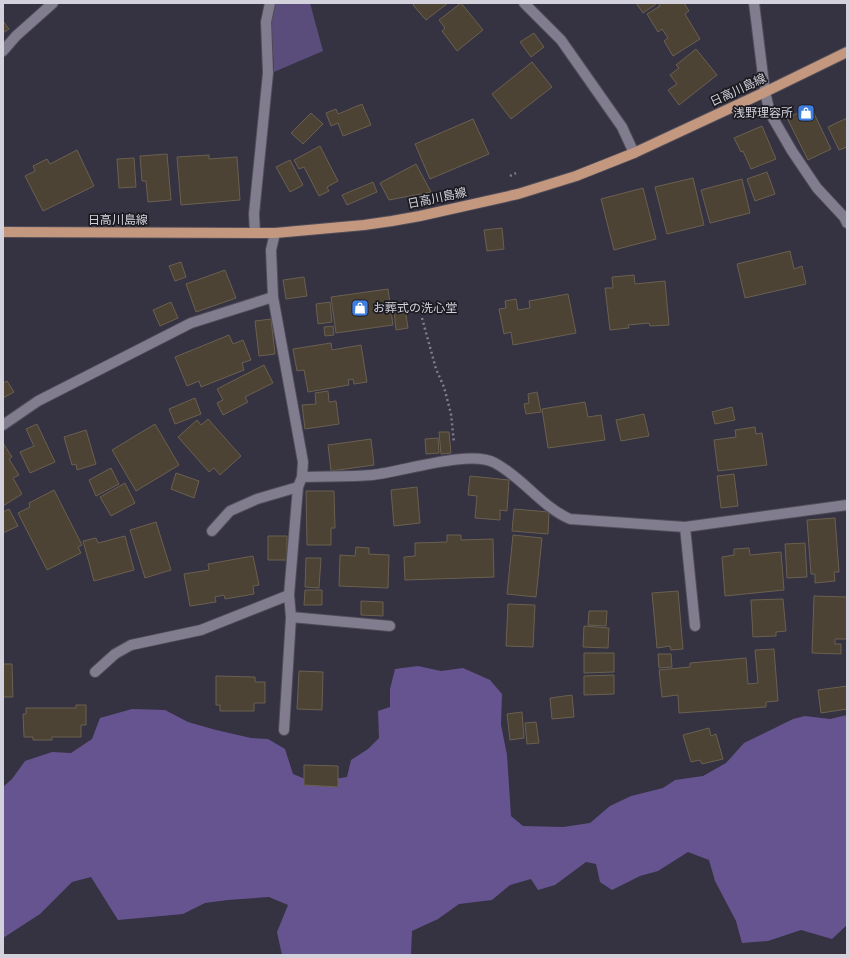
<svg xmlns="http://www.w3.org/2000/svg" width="850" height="958" font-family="'Public Sans','Noto Sans JP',sans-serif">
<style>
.green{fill:#5a4d7c}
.forest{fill:#665491}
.building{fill:#4d4335;stroke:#6a6051}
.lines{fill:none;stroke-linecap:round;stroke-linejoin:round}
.minor-casing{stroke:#504d59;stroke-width:12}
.major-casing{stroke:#504d59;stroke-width:12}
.path{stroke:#807e8a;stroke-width:2.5;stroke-dasharray:2 3;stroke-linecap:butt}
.minor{stroke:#817d8f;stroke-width:10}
.major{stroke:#c4977f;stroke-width:10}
.labels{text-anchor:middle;stroke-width:3.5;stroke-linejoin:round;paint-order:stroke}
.street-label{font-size:12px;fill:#d3d1db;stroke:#1c1b22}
.poi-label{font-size:12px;fill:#d3d1db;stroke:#1c1b22;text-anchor:end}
</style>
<rect width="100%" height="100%" fill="#353241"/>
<!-- green -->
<path class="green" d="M274 3H310L323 51 274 72 271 19Z"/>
<!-- forest -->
<path class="forest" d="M418 666 441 671 463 668 490 680 502 694 501 725 507 755 511 816 523 826 563 827 590 823 610 806 631 796 663 788 675 780 703 776 726 763 744 743 793 719 805 716 830 719 847 715V925L832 939 801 930 768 941 742 943 736 921 715 881 709 860 688 852 658 871 640 876 612 890 600 882 596 864 586 862 555 885 538 890 531 879 510 885 492 900 459 904 438 919 412 931 411 955H282L277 932 288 905 269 897 228 900 205 903 183 914 118 920 91 877 72 882 40 914 3 938V787L12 779 25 761 52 752 71 753 92 739 100 718 132 709 165 710 188 722 216 730 251 738 268 739 285 749 293 774 310 781 327 780 347 777 351 760 368 749 379 738 378 711 390 707V689L395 669Z"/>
<!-- building -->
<path class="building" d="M415 3H448L426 20 413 5Z
M461 3 483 30 457 51 442 31 445 28 439 20Z
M636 3H655L656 4 643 13Z
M658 3H684L689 11 685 14 700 39 673 56 664 41 668 38 662 29 658 32 647 14 660 6Z
M3 21 9 29 3 33Z
M534 33 544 47 531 57 520 42Z
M696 49 717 75 679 105 668 90 677 84 670 75 679 68 676 65Z
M532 62 552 87 511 119 492 94Z
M362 104 371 125 343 136 338 123 331 126 326 113 336 109 338 114Z
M811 107 831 149 808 160 787 118Z
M311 113 323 124 303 144 291 133Z
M847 118V147L839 150 828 127Z
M473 119 489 154 430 179 415 144Z
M762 126 776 159 751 169 743 151 741 152 734 138Z
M320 146 338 181 327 187 329 191 319 196 304 167 299 169 294 160Z
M77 150 94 186 43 211 25 176 35 171 33 166 47 159 50 164Z
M167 154 171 200 148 202 146 181H142L140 156Z
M209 155V159L237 157 240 200 181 205 177 157Z
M134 158 136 187 119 188 117 159Z
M290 160 303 185 290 192 276 167Z
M416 164 431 192 389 200 380 183Z
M767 172 775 194 755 201 747 179Z
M693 178 704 225 667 234 655 187Z
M742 179 750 213 710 223 701 190Z
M373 182 377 192 347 205 342 195Z
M643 188 656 239 614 250 601 199Z
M502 228 504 249 487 251 484 230Z
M790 251 794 269 802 266 806 284 745 298 737 264Z
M181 262 186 277 175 281 169 266Z
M225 270 236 298 196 312 186 284Z
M634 275 635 284 665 281 669 325 650 326 649 323 628 325 629 328 610 330 605 288H613L612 277Z
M304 277 307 296 286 299 283 280Z
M388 289 393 325 336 333 331 297Z
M568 294 576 333 513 345 511 332 504 334 499 309 506 308 505 301 516 299 518 310 530 308 529 301Z
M171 302 178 318 160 326 153 310Z
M330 302 332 322 318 324 316 304Z
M405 309 408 328 396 330 394 310Z
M271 319 275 354 259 356 255 321Z
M333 326 334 335 325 336 324 327Z
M229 335 233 344 243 340 251 360 242 363 244 370 201 387 199 381 187 386 175 357Z
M331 343 332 350 361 345 367 382 354 384 353 379 348 380 349 385 308 392 304 370 297 371 293 349Z
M264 365 273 383 245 397 248 402 223 415 217 403 223 400 217 389Z
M7 381 14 392 3 398V383Z
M328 391 329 402 336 401 339 424 305 429 302 405 316 404 315 393Z
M537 392 541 412 526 414 524 404 529 403 528 394Z
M195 398 201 414 175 424 169 409Z
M585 402 588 417 601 415 605 440 548 448 542 409Z
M732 407 735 420 715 424 712 412Z
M644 414 649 436 621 441 616 420Z
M208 419 241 456 220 475 214 468 209 472 178 437 197 420 201 425Z
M37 424 55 462 30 473 20 452 34 446 26 429Z
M155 424 179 465 136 491 112 450Z
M755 427 756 434 762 433 767 465 718 471 714 440 736 437 735 430Z
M86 430 96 464 77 470 76 464 72 465 64 437Z
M439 432H449L451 453 441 454Z
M438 438 439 453 426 454 425 439Z
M371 439 374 465 331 471 328 445Z
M3 443 12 457 9 459 19 475 13 478 22 494 3 506Z
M111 468 119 484 96 496 89 480Z
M176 473 199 481 194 498 171 489Z
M734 474 738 506 721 508 717 476Z
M470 476 509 480 507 511 500 510V520L475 518 477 496 468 495Z
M125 483 135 503 111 516 100 497Z
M417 487 420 523 394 526 391 490Z
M54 490 82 545 78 547 81 553 47 570 18 513 30 507 29 503Z
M306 491H334L335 528H331V545H307Z
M9 509 18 526 3 533V512Z
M514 509 549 512 548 534 512 531Z
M835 518 839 572H834L835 581 815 583V574H811L807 520Z
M156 522 171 570 145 578 130 530Z
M447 535H461V540L493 539 494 577 405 580 404 557 415 556V543L447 542Z
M513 535 542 538 536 597 507 594Z
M125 536 134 570 94 581 83 541 96 538 98 543Z
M268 536H287V560H268Z
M805 543 807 577 787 578 785 544Z
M356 547 369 548V554L389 555 388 588 339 586 340 555 355 556Z
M749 548 750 555 781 552 784 590 725 596 722 557 734 555V549Z
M253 556 259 585 253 586 254 594 225 599 224 595 215 597 216 602 190 606 184 574 209 570 208 564Z
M306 558H321L319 588 305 587Z
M305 590H322V605H304Z
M678 591 683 649 671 650 670 646 657 648 652 593Z
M814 596 847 597V639H835V644H841V654L812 653Z
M783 599 786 631 776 632V636L753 637 751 600Z
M361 601 383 602V616L361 615Z
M508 604 535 605 533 647 506 646Z
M589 611H607L606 626 588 625Z
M584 626 609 628 608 648 583 647Z
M774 649 778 701 766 702V707L679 713 678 695 662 697 659 670 690 667V663L746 658 748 684 758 683 755 650Z
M584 653H614V672L584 673Z
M658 654H671L672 667 659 668Z
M3 664H12L13 697H3Z
M299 671 323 672 322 710 297 709Z
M614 675V694L584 695V676Z
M216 676 255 677V682H265V703H254V711H220V705H216Z
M847 686V709L821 713 818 690Z
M572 695 574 717 552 719 550 698Z
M76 705H86V725H81V737H52V740H33V737H24L23 714H26V708H76Z
M522 712 524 738 510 740 507 714Z
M536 722 539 743 527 744 525 723Z
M709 728 711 736 716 734 723 759 702 764 700 760 691 762 683 735Z
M304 765 338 766V787L304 785Z"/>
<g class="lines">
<!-- minor casing -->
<g class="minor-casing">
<path id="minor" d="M524 3 561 40 622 127 634 153
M754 3 765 92 770 113 792 151 817 188 844 217 847 223
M3 51 16 36 53 3
M255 233 254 214 268 73 266 22 270 3
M275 233 271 250 273 297 303 462 302 477 298 487 289 595 291 617 284 730
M3 425 38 401 191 323 273 297
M302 477C325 476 349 477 372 475 402 472 470 449 495 463 523 478 542 507 570 519L685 527 847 505
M685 527 695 626
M212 531 230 511 257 499 298 487
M291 617 390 626
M95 672 115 654 131 645 201 630 289 595"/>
</g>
<!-- major casing -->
<g class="major-casing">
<path id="major" d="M3 232 275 233 364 225 392 221 420 216 518 194 576 176 634 153 765 92 847 52"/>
</g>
<!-- path -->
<path class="path" d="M510 176 516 173
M422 318 436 369 444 387 451 414 454 443"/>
<!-- minor -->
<use href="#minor" class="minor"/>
<!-- major -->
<use href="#major" class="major"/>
</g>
<!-- icons -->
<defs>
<g id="shop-square" transform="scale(0.9)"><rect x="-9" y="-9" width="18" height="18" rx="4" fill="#3f7fe0" stroke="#1c1b22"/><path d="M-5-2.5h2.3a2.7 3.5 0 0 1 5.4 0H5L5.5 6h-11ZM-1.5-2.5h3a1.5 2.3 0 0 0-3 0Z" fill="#fff"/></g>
</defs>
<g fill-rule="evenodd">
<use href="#shop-square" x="806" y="113"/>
<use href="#shop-square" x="360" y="308"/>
</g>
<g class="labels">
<!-- street labels -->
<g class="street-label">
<text transform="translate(738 90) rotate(-25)" y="4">日高川島線</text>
<text transform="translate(437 198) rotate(-12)" y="4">日高川島線</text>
<text x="118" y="224">日高川島線</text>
</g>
<!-- poi labels -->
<g class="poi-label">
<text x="793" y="117">浅野理容所</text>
<text x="373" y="312" text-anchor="start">お葬式の洗心堂</text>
</g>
</g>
<!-- border -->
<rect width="850" height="958" fill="none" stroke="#d3d1db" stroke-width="8"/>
</svg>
